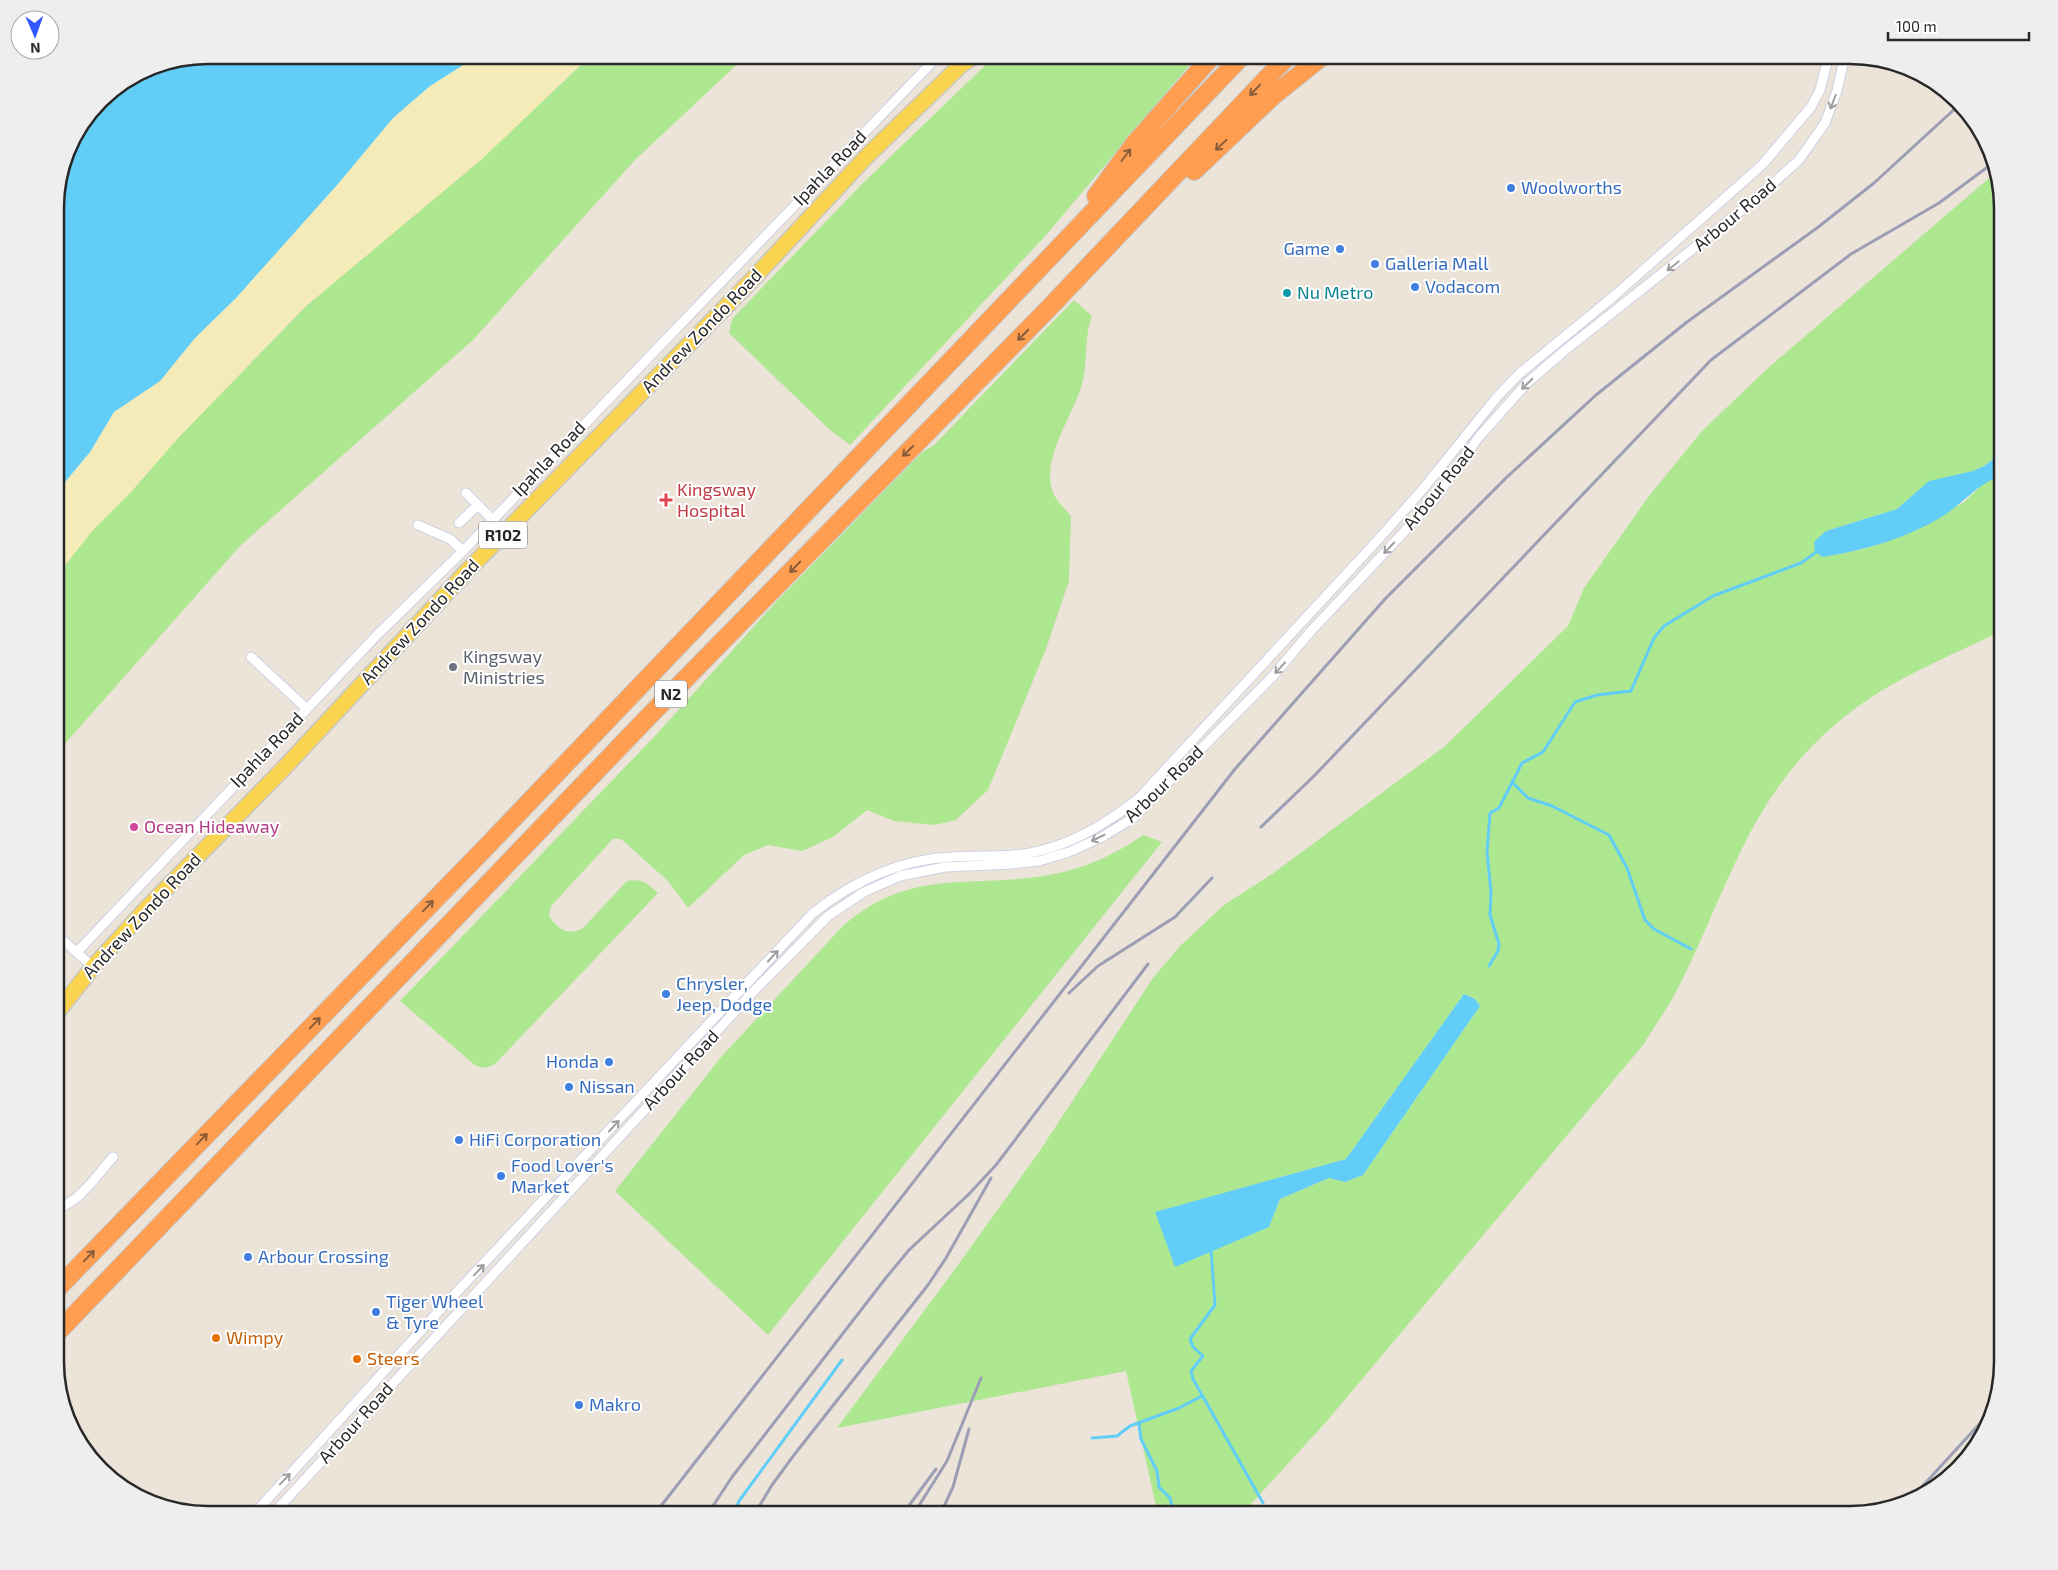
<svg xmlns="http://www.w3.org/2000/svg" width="2058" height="1570" font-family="'Exo 2',sans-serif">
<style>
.green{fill:#ade790;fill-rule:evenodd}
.sand{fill:#f4ebb8}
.water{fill:#62cef7}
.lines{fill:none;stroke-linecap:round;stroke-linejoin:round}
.stream{stroke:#62cef7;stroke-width:3}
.minor-casing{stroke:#ced1e3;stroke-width:11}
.primary-casing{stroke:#c7c7c7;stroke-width:18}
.motorway-casing{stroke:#c7c7c7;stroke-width:20}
.minor{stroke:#fff;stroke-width:9}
.primary{stroke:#fad34f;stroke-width:15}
.motorway{stroke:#ff9d50;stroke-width:18}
.rail{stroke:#9b9eb4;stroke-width:3}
.oneway{stroke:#895d3a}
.oneway2{stroke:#9e9e9e}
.shop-dot{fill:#3f7fe0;stroke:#fff;stroke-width:2}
.culture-dot{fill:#0f9aa8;stroke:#fff;stroke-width:2}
.health-dot{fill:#e0444e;stroke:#fff;stroke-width:2}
.worship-dot{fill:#6b7280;stroke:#fff;stroke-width:2}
.hotel-dot{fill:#d1479c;stroke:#fff;stroke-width:2}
.food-dot{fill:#e8710a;stroke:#fff;stroke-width:2}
.labels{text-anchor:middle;stroke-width:4;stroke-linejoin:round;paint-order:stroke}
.shield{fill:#fff;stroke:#686868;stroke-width:1}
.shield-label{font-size:16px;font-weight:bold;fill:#282828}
.street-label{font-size:18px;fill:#282828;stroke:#fff}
.shop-label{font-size:18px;fill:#366cbe;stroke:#fff;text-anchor:start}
.culture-label{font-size:18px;fill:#0d838f;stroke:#fff;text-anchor:start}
.health-label{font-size:18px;fill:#be3a42;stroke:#fff;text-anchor:start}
.worship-label{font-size:18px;fill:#5b616d;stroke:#fff;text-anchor:start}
.hotel-label{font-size:18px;fill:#b23c85;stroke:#fff;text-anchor:start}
.food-label{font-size:18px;fill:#c56008;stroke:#fff;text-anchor:start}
.rim{fill:none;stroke:#282828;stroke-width:2.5}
</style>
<rect width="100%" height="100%" fill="#ece4d8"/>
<!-- green -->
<path class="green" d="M591 55H747L635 160 473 340 240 546 55 755V578L92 531 130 493 178 438 306 306 482 159Z
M996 55H1198L1047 234 850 445 830 430 729 333 732 319 861 185Z
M1995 173 2003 208V444H1999L1992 460 1984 466 1973 471 1929 482 1897 509 1826 531 1822 557 1864 549 1886 540 1963 503 1987 480 2003 477V630C1949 657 1890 679 1843 718 1748 795 1730 887 1677 990 1667 1009 1654 1027 1643 1045L1326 1422 1241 1515H1158L1126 1371 837 1428 950 1276 1039 1152 1153 978 1180 946 1224 905 1272 874 1444 747 1568 626 1584 588 1649 496 1702 431 1768 368ZM1464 994 1475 999 1480 1006 1363 1175 1345 1182 1329 1178 1280 1199 1269 1227 1156 1212 1346 1159Z
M1074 300 1092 316C1084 336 1088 359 1083 380 1075 415 1038 460 1054 495 1058 503 1065 509 1071 516L1069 581 1046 649 988 790 956 820 935 825 894 821 867 810 833 837 802 851 768 845 744 855 688 908 668 881 621 839H613L551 906 549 916C558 929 567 936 582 929L627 881C642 878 648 883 658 893L495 1064 486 1068 476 1066 400 1001 654 737 776 602 921 453 934 445Z
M1143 835 1162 842 768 1335 615 1191 722 1056 842 927C911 865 973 890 1054 874 1086 868 1116 854 1143 835Z"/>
<!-- sand -->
<path class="sand" d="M479 55H591L482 159 306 306 178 438 130 493 92 531 55 578V494L90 452 114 412 160 381 195 338 236 298 337 185 393 118 430 86Z"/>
<!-- water -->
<path class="water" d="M208 55H479L430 86 393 118 337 185 236 298 195 338 160 381 114 412 90 452 55 494V198L67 149 100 100 150 67Z
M1999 444H2003V477C1987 476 1961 504 1946 514 1911 537 1863 551 1822 557L1815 551 1814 542 1826 531 1897 509 1929 481 1973 471 1984 466 1992 460Z
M1464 994 1475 999 1480 1006 1363 1175 1345 1182 1329 1178 1280 1199 1269 1227 1175 1267 1155 1212 1346 1159Z"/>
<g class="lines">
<!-- stream -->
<path class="stream" d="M2003 404V411
M1512 782 1528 798 1552 806 1609 835 1627 868 1645 920 1654 929 1691 949
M1489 966 1498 951 1499 944 1490 915 1491 892 1487 852 1490 813 1499 808 1522 763 1543 752 1575 702 1597 695 1631 691 1654 638 1664 626 1713 596 1801 563 1819 550
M1211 1248 1215 1305 1190 1339 1193 1347 1203 1356 1191 1371 1193 1379 1263 1503
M1139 1424 1141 1439 1157 1471 1159 1487 1170 1498 1174 1515
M1092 1438 1117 1436 1130 1426 1179 1408 1202 1396
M733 1515 739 1501 842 1360"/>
<!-- minor casing -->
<g class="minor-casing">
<path id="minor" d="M466 493 492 519
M459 523 478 505
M418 525 450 539 463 551
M251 657 307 709
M55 933 93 967
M77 952 377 635 463 551 939 55
M55 1207C74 1210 100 1171 113 1157
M253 1515 438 1312 813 913C854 881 899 859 952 857 980 855 1012 858 1039 851 1077 842 1109 822 1139 798L1376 542 1423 489 1497 397 1519 374 1614 296 1762 165 1811 107 1820 90 1829 55
M272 1515 751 994 828 916 864 892 900 876 945 867 1012 864 1039 861 1069 852 1102 837 1133 818 1273 676 1311 631 1434 500 1478 438 1527 383 1564 351 1752 202 1799 160 1825 123 1837 91 1845 55"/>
</g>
<!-- primary casing -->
<g class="primary-casing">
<path id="primary" d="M55 1015 93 967 146 909 285 767 468 570 750 282 867 156 961 65 976 55"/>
</g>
<!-- motorway casing -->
<g class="motorway-casing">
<path id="motorway" d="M1194 171 1273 96 1324 55
M1096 196 1135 143 1213 55
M55 1291 488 845 1243 55
M55 1335 653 712 1049 308 1289 55"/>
</g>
<!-- minor -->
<use href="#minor" class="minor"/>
<!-- primary -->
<use href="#primary" class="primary"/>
<!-- motorway -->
<use href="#motorway" class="motorway"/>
<!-- rail -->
<path class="rail" d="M1261 827 1314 776 1711 360 1851 254 1939 203 1993 163
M1069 993 1098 966 1175 917 1212 878
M1958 1466 1974 1450
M1908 1502 1995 1407
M654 1515 1235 769 1385 599 1507 477 1596 395 1687 322 1817 228 1874 183 1959 105
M707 1515 732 1477 885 1279 909 1250 968 1195 996 1165 1148 964
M754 1515 772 1485 794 1455 928 1285 946 1258 991 1178
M902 1515 936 1469
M913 1515 947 1461 981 1378
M940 1515 953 1487 969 1429"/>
</g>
<!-- one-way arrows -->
<defs><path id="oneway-shaft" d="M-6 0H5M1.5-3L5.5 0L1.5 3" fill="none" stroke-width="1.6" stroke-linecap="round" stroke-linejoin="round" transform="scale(1.25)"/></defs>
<g class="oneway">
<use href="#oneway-shaft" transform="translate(1255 90) rotate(134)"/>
<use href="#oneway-shaft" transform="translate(1221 145) rotate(137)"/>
<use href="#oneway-shaft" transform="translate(1126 155) rotate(-53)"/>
<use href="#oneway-shaft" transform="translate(1023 335) rotate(135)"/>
<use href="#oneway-shaft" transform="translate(908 451) rotate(135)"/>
<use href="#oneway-shaft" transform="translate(795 567) rotate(134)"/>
<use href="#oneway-shaft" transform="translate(428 906) rotate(-46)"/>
<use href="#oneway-shaft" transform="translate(315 1023) rotate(-46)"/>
<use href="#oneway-shaft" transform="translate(202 1139) rotate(-46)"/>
<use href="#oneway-shaft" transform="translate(89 1256) rotate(-46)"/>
</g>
<g class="oneway2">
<use href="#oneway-shaft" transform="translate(1833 102) rotate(111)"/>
<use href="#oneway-shaft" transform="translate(1673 266) rotate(141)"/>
<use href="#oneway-shaft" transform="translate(1527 384) rotate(135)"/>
<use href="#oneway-shaft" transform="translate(1389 548) rotate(133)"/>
<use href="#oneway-shaft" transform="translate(1280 668) rotate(132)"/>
<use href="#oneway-shaft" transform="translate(1098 838) rotate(154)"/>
<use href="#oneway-shaft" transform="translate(773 956) rotate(-47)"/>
<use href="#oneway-shaft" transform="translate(614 1126) rotate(-47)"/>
<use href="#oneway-shaft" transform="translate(479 1270) rotate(-46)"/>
<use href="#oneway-shaft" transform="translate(285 1479) rotate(-46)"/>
</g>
<!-- markers -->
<g class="shop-dot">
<circle cx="1511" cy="188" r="5"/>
<circle cx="1340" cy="249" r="5"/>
<circle cx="1375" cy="264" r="5"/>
<circle cx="1415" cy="287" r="5"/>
<circle cx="666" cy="994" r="5"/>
<circle cx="609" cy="1062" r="5"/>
<circle cx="569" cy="1087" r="5"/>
<circle cx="459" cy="1140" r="5"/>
<circle cx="501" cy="1176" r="5"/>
<circle cx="248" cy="1257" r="5"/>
<circle cx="376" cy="1312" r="5"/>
<circle cx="579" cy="1405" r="5"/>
</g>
<circle class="culture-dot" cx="1287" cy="293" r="5"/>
<path class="health-dot" d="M663.5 492.5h5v5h5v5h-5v5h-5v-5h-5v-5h5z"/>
<circle class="worship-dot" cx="453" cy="667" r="5"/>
<circle class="hotel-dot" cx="134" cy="827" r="5"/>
<g class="food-dot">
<circle cx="216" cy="1338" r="5"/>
<circle cx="357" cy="1359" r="5"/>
</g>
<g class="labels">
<!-- shield labels -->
<g class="shield">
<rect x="479" y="521.5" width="48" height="27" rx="4"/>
<rect x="655" y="680.5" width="32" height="27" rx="4"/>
</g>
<g class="shield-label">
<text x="503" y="541">R102</text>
<text x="671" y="700">N2</text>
</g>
<!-- street labels -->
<g class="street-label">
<text transform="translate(830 168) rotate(-46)" y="6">Ipahla Road</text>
<text transform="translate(1735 215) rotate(-40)" y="6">Arbour Road</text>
<text transform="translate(702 331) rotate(-46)" y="6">Andrew Zondo Road</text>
<text transform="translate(549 459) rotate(-46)" y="6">Ipahla Road</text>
<text transform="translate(1439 488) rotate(-51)" y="6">Arbour Road</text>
<text transform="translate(420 622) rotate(-47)" y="6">Andrew Zondo Road</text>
<text transform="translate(267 750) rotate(-46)" y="6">Ipahla Road</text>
<text transform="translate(1164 784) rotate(-44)" y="6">Arbour Road</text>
<text transform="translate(142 916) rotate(-47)" y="6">Andrew Zondo Road</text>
<text transform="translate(681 1070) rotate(-47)" y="6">Arbour Road</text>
<text transform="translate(356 1423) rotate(-48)" y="6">Arbour Road</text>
</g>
<!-- shop labels -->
<g class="shop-label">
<text x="1521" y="194">Woolworths</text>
<text x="1330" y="255" text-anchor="end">Game</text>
<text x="1385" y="270">Galleria Mall</text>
<text x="1425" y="293">Vodacom</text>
<text x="676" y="990">Chrysler,<tspan x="676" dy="21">Jeep, Dodge</tspan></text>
<text x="599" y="1068" text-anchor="end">Honda</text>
<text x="579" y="1093">Nissan</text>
<text x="469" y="1146">HiFi Corporation</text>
<text x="511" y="1172">Food Lover's<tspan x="511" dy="21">Market</tspan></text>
<text x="258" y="1263">Arbour Crossing</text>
<text x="386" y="1308">Tiger Wheel<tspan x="386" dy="21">&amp; Tyre</tspan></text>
<text x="589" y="1411">Makro</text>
</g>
<!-- culture labels -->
<g class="culture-label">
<text x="1297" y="299">Nu Metro</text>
</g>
<!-- health labels -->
<g class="health-label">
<text x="677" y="496">Kingsway<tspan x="677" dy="21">Hospital</tspan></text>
</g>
<!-- worship labels -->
<g class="worship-label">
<text x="463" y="663">Kingsway<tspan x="463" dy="21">Ministries</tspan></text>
</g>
<!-- hotel labels -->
<g class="hotel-label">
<text x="144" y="833">Ocean Hideaway</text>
</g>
<!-- food labels -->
<g class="food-label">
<text x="226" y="1344">Wimpy</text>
<text x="367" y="1365">Steers</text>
</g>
</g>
<!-- crop -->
<path d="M0 0H2058V1570H0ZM208 64H1850A144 144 0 0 1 1994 208V1362A144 144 0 0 1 1850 1506H208A144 144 0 0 1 64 1362V208A144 144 0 0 1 208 64Z" fill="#eee" fill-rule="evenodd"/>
<path class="rim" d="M208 64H1850A144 144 0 0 1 1994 208V1362A144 144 0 0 1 1850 1506H208A144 144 0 0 1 64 1362V208A144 144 0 0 1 208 64Z"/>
<!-- north arrow -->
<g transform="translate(35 35) rotate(178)"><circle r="24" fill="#ffffff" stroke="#a9a9a9"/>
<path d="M0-4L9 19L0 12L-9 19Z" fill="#3257ff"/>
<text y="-8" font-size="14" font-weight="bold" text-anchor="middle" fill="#282828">N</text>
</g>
<!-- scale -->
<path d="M1888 32v8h141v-8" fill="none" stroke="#282828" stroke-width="2.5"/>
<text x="1896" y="32" font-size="15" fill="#282828" stroke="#ffffff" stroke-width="4" paint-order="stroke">100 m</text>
</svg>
